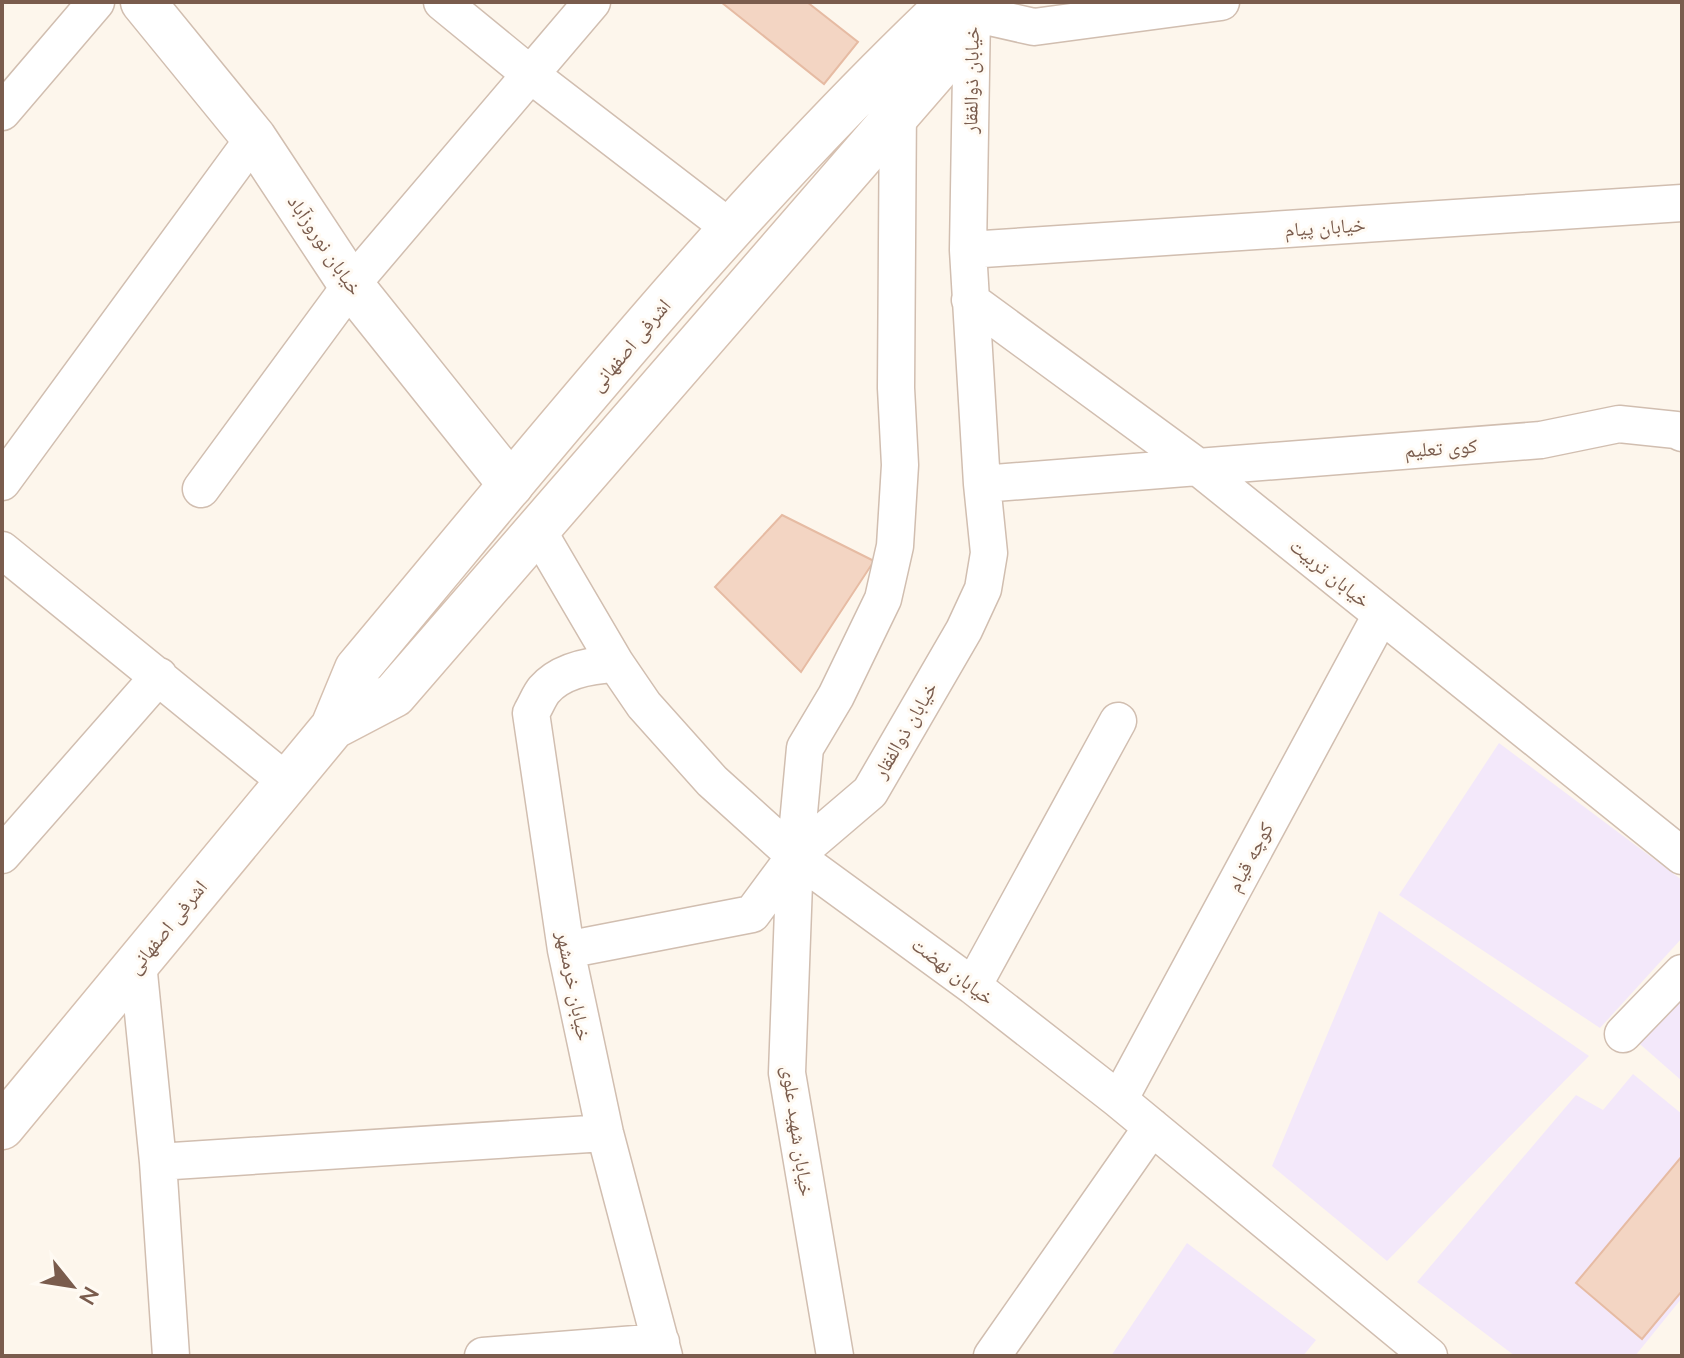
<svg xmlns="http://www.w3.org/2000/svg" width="1684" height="1358" font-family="'Nunito Sans','Noto Naskh Arabic',sans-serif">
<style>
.education{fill:#f3e8fa}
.building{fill:#f3d5c3;stroke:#e6bba3;stroke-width:2}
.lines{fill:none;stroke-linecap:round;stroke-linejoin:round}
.minor-casing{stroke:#d1beb0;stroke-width:39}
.tertiary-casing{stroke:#d1beb0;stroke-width:47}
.secondary-casing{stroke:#d6c0b0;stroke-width:47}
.minor{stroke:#fff;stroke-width:36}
.tertiary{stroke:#fff;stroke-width:44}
.secondary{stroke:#fff;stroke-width:44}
.labels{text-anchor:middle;stroke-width:6;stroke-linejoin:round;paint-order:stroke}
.street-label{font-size:20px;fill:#7a5c4d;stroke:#fffaf3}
</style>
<rect width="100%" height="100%" fill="#fdf6ec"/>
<!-- education -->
<path class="education" d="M1499 743 1682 880V938L1600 1028 1399 895Z
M1379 911 1589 1056 1387 1261 1272 1166Z
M1682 978V1081L1625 1031Z
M1633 1074 1682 1114V1298L1635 1356H1515L1417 1282 1576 1095 1603 1110Z
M1187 1243 1316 1340 1303 1356H1111Z"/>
<!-- building -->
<path class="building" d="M721 2H807L858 42 824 84Z
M782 515 874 561 801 672 715 587Z
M1682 1156V1291L1642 1339 1576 1283Z"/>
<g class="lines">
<!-- minor casing -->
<g class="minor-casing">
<path id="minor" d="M442 2 531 75 730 228
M2 112 96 2
M968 250 1682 203
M970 300 1198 467 1682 856
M2 482 254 138
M982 484 1541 440 1619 424 1676 430 1682 433
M201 489 351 285 592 2
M538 531 616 664 644 705 712 781 795 856 973 986 1119 1100 1429 1356
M2 550 287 782
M616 664C593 665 561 670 544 690 539 696 536 705 531 713L566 950 605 1133 664 1356
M2 855 159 676
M566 950 752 914 795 856 870 792 964 630 983 589 989 553 982 484 968 250 972 13 1034 27 1221 2
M138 963 158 1162 171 1356
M973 986 1118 721
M1623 1034 1682 973
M1119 1100 1381 615
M158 1162 605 1133
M483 1356 661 1342
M835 1356 787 1073 795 856 805 748 836 696 883 599 895 546 900 465 896 388 898 101
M992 1356 1152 1127"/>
</g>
<!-- tertiary casing -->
<g class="tertiary-casing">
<path id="tertiary" d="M143 2 254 138 351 285 511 485"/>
</g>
<!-- secondary casing -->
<g class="secondary-casing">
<path id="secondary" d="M333 727 394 695 943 62 980 2
M2 1127 333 727 357 669C544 446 727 216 938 14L972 13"/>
</g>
<!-- minor -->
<use href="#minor" class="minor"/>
<!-- tertiary -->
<use href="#tertiary" class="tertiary"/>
<!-- secondary -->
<use href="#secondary" class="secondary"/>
</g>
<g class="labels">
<!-- street labels -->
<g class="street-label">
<text transform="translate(971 80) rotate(-89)" y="7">خیابان ذوالفقار</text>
<text transform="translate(1325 227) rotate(-4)" y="7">خیابان پیام</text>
<text transform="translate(325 245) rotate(56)" y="7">خیابان نوروزآباد</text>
<text transform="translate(630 345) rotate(-50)" y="7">اشرفی اصفهانی</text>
<text transform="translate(1441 448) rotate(-4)" y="7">کوی تعلیم</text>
<text transform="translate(1330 573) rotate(39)" y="7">خیابان تربیت</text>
<text transform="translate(905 730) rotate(-60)" y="7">خیابان ذوالفقار</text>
<text transform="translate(1250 857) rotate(-62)" y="7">کوچه قیام</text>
<text transform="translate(167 927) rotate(-51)" y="7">اشرفی اصفهانی</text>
<text transform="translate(953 971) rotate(37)" y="7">خیابان نهضت</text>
<text transform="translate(574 986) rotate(79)" y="7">خیابان خرمشهر</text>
<text transform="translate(798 1131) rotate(82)" y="7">خیابان شهید علوی</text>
</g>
</g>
<!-- border -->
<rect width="1684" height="1358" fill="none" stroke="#7a5c4d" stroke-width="8"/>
<!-- north arrow -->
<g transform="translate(72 1286) rotate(120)" stroke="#fffaf3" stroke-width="6" paint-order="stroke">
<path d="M0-6L14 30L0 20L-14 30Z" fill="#7a5c4d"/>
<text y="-12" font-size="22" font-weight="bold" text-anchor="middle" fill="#7a5c4d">N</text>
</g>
</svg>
